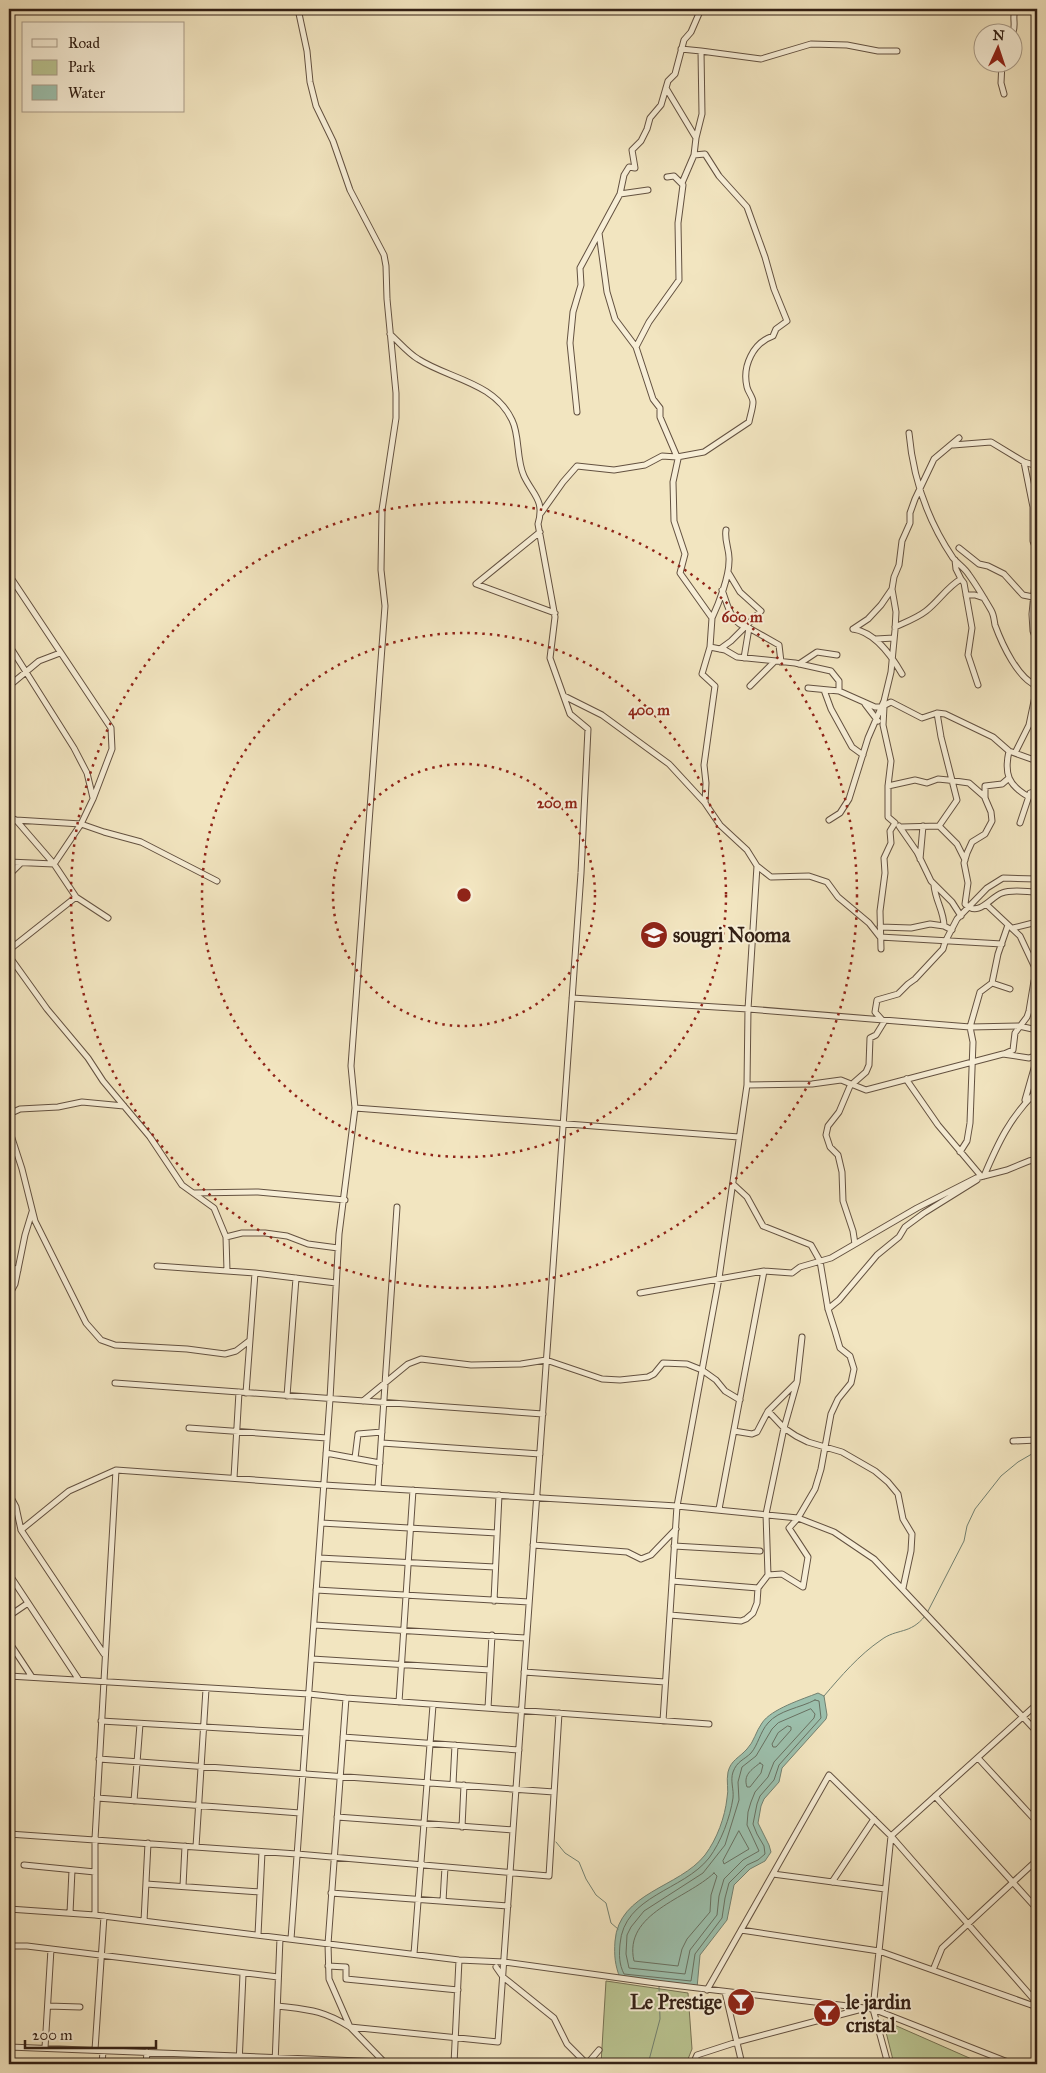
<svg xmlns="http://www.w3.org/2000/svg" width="1046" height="2073" font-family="'IM FELL Great Primer',serif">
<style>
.green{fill:#bac592;stroke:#767254}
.water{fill:#9cc0ad;stroke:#728070}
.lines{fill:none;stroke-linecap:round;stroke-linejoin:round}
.shore{stroke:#687061;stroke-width:1}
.stream{stroke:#728070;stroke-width:1}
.minor-casing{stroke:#635140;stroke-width:7}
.minor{stroke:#f7eed6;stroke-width:5}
.ring{fill:none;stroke:#8f2418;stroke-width:2.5;stroke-dasharray:2.5 5}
.labels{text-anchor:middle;stroke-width:4;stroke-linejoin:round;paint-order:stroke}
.poi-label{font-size:20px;font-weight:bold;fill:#332015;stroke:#f7eed6;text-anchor:start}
.centre{fill:#8f2418;stroke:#f7eed6;stroke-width:2.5}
.ring-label{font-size:15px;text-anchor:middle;font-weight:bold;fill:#8f2418;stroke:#f7eed6;stroke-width:4;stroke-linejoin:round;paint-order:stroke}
</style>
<rect width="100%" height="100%" fill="#f2e5c0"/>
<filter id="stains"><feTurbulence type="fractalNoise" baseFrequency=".004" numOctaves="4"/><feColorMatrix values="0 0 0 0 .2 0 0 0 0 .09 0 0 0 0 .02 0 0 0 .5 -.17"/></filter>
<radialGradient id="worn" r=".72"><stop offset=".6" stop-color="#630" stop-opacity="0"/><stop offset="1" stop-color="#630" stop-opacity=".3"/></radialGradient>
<!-- green -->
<path class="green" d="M606 1981 688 1993 692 2049 686 2064H601Z
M883 2020 983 2064H894Z"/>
<!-- water -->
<path class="water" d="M818 1693 824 1696 827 1715 826 1719 782 1768 779 1782 764 1799 761 1806 758 1823 769 1845 771 1852 765 1861 750 1869 734 1885 727 1920 700 1955 697 1988 620 1978C615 1965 614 1956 615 1941 619 1892 679 1888 705 1855 717 1839 725 1817 727 1798 729 1790 726 1781 728 1772 731 1760 739 1758 747 1749 754 1742 756 1731 762 1723 771 1709 803 1699 818 1693Z"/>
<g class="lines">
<!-- shore -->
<path class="shore" d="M815 1700 819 1701 821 1718 779 1765 774 1780 760 1796 757 1804 753 1824 757 1834 764 1846 765 1854 758 1860 747 1865 729 1883 725 1898 722 1918 695 1954 691 1981 624 1974C619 1964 619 1955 620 1944 624 1895 683 1891 709 1858 721 1842 730 1818 733 1798 734 1789 730 1781 733 1772 737 1761 744 1760 751 1753 758 1745 760 1732 768 1723 779 1710 800 1708 815 1700Z
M811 1709 815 1714 814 1718 774 1762 768 1777 755 1792 751 1802 748 1812 747 1825 759 1851 743 1860 724 1879 719 1896 717 1915 690 1950 685 1974 629 1968 626 1954 627 1935 631 1927 644 1911 703 1873 725 1845 739 1800 738 1782 742 1767 756 1756 772 1729 778 1723Z
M788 1726 791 1727V1730L776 1747H773L772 1744 778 1733Z
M760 1763 763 1765 761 1773 750 1787H747C743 1775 751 1770 760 1763Z
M739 1831 749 1849 724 1864 723 1861Z
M714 1873 717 1876 711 1895 710 1912 687 1939 682 1949 678 1966 634 1961C623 1913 687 1899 714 1873Z"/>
<!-- stream -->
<path class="stream" d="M927 1613 964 1541 967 1526 975 1509 1001 1476 1018 1462 1037 1451
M824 1696C841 1676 859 1655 881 1640 897 1628 910 1635 925 1616
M556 1842 565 1853 579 1862 586 1879 596 1895 606 1903 611 1923 618 1929
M648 2064 660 2019 659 1986"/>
<!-- minor casing -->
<g class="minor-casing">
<path id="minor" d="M1013 32C1016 25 1012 17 1015 9
M681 49 701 51 702 114 696 138
M701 51 761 59 811 44 847 45 878 51H897
M1002 62 1001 83 1004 94
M666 88 696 138 694 155
M620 194 624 175 629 167 635 168 632 150 641 141 647 129 650 118 661 105 668 81 675 74 684 40 691 32 701 9
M599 233 607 292 615 319 636 347 649 322 679 280 678 223 683 185 674 176 667 177
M636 347 653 399 660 408V417L678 459 673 482 674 521 685 554 680 573 712 618 710 647 702 674 715 686 704 765 706 783 705 803 720 825 747 850 757 866 771 877 809 876 827 882 838 897 869 923 880 937 1002 944
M577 412 570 343 573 312 581 285 580 268 620 194 648 190
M909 433C913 478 928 521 953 558 958 564 965 568 969 575 977 586 984 598 991 610 994 615 994 620 995 625 1002 644 1018 679 1037 686
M953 445 991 442 1024 462 1037 466
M1024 462 1033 507V541L1037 552
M541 513 563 482 577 466 614 470 645 465 662 456 677 457 704 452 749 422C750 416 753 408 753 402 753 397 748 392 747 387 742 366 753 343 773 336L776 329 787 321 774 289 765 257 747 207 719 176 705 154 694 155 682 183
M540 532 476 584 555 613
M959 548 979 564 988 566 1004 574 1023 595 1033 597 1037 596
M1037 562 1032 614 1033 631 1037 642
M9 575 111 728 112 749 93 799 81 824 54 864 9 862
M961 579 964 583 972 628 968 655 978 685
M722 590C728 605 730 624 749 628L744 658
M966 595H975L984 598
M712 618C719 603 729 577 729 561 730 550 724 541 726 530
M895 627C906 622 917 618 926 611 939 601 947 587 961 579L956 569 955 560
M749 628 779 645 781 662
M853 629 868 619 881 605 892 589 894 577 899 565 902 541 910 523V513L915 499 934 459 959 438
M853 629C875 632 891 655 902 674
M876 639 894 638
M9 645 74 748 87 773 93 798
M710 647 725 650 737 657 795 663 831 671 839 681V691
M720 649 731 641 761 611 740 592 728 572
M799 664 817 652 837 655
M9 686 39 661 60 653
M750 686 774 662
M808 688 839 691 875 707H881L891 702 922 718 937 713 945 714 993 737 1009 751 1037 761
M824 690 831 709 847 738 852 747 863 755
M564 696 602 715 669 764 705 803
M865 704 878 721
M1009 751C1004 774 1008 785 1029 797
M1015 753 1029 725 1037 687
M1009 778 1002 784 985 786V798L991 812 992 821 985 834 972 842 967 853 964 863 968 883 965 904C979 918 990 897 1002 893 1012 889 1027 892 1037 892
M888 786 915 780 927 783 938 779 948 780 969 783 985 797
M9 817 16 820 54 864 76 897 108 918
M829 820 840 813 849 799 868 738 884 701 891 672 895 630 896 612 892 589
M9 823 16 820 81 824 104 832 141 842 217 881
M1020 823 1030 793 1037 791
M899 826 917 852 931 881 952 902 961 916
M939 826 957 844 965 860
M901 827 939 826 957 800 941 737 937 713
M920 859 923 826
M9 875 21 863
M934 885C935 900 944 911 944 926L952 930
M987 905 1020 936 1036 970
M880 927 911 928 930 924 944 926
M1013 928 1037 922
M881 949 880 911 885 873 884 858 891 843 890 831 895 823 888 817V786L891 761 883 725 884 707H881
M9 950 76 897
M9 956 47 1009 88 1058 103 1081 150 1137 182 1185 214 1208 226 1237 227 1271
M992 983 1010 989
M572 998 748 1009 970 1027 1019 1026 1037 1030
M1004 1054 1013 1050 1015 1033 1027 1017 1029 1011 1034 981
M906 1079 938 1125 981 1176
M747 1085 812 1084 841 1080 866 1090 1003 1054 1029 1058 1037 1055
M1025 1100 1037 1058
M355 1108 739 1137
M9 1114 20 1109 58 1107 82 1102 124 1106
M9 1129 22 1169 35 1221 86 1323 101 1340 115 1345 187 1349 225 1354 236 1351 249 1341
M960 1152 967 1141 970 1123 973 1042 970 1027 980 992 992 983 998 954 1008 925
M984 1176C998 1143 1010 1117 1037 1091
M733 1184 747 1197 763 1226 811 1245 820 1261 828 1309 835 1331 840 1348 850 1356 854 1369 851 1383 838 1399 831 1414 821 1469 815 1489 798 1518 789 1528 808 1557 803 1587 782 1574 768 1575
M194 1193 258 1192 345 1200
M226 1237 242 1233H265L287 1236 308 1244 338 1248
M855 1244 853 1231 843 1201 842 1172 838 1155 830 1147 826 1135 828 1126 839 1112 850 1086 866 1072 869 1065 870 1038 876 1035 884 1022 875 1012 877 1000 898 994 908 984 915 979 943 949 945 942 957 919 987 888 1003 878 1037 879
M9 1266 18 1270
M157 1266 255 1273 336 1283
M640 1293 764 1271 792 1273 800 1267 831 1258 917 1208 976 1178 1007 1170 1029 1161 1037 1159
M9 1295 15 1284 25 1235 32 1212
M828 1309 839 1300 877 1255 899 1237 905 1227 924 1213 977 1180
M115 1383 543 1414
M246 1393 255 1273
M287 1396 296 1278
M363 1401 408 1364 421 1359 471 1365 521 1364 546 1360 602 1379 620 1380 648 1377 654 1374 663 1363 687 1364 702 1370 716 1380 725 1391 740 1400
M768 1411 784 1428 796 1436 808 1442 842 1452 875 1471 888 1482 898 1494 903 1519 912 1534 911 1551 903 1588
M189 1428 327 1438
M734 1431 752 1434 757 1432 768 1411 796 1383
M1013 1441 1037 1440
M382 1443 540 1454
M326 1453 380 1463
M355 1458 358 1434 382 1432
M234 1478 239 1392
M378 1488 397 1207
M9 1494 16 1507 21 1530 104 1654
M719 1509 764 1271
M321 1523 497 1533
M21 1530 69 1491 116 1470 324 1485 677 1506 798 1518 834 1532 874 1559 1037 1732
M533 1545 627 1552 641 1559 651 1555 676 1529
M674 1546 760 1551
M319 1558 495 1567
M9 1574 79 1680
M672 1581 758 1588
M316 1590 529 1602
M494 1601 499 1495
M670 1615 741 1621 746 1619 753 1613 757 1603 758 1588 768 1575 766 1514 784 1428 797 1382 802 1337
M9 1616 28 1603
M314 1625 526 1638
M9 1642 32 1677
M312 1659 490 1670
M524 1672 665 1682
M9 1676 309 1694 346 1698 709 1724
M346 1698 328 1944 329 1979 350 2027 386 2064
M399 1702 413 1490
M488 1708 492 1635
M101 1721 306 1733
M663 1721 677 1506 719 1278 747 1085 748 1009 757 866
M343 1737 519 1750
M978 1758 1037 1822
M99 1759 554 1792
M453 1784 455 1745
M935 1796 1037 1909
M97 1798 300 1813
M134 1801 140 1724
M337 1817 513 1830
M462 1827 464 1785
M9 1834 297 1854 549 1876 559 1713
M196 1847 206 1689
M24 1865 95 1872
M773 1874 885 1889
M832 1882 874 1819
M146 1884 260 1892
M183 1886 185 1846
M331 1893 508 1906
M443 1901 445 1867
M9 1909 95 1915 459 1960 504 1962 656 1983 873 2009 1013 2064
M70 1913 72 1870
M95 1915V1839L116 1470
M144 1921 148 1843
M741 1930 879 1951 1037 2007
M258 1935 262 1852
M291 1939 330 1399 339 1234 355 1108 351 1066 385 606 381 570 382 510 396 418V393L387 299 386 266 384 255 350 190 333 141 316 106 310 82 307 51 298 9
M9 1946H27L278 1977
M414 1954 433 1705
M328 1966 346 1967V1979L458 1990
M496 1967 503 1977 554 2018 567 2044 587 2064 599 2050
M933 1970 942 1948 1037 1860
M707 1990 829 1775 891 1836 1037 2003
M725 1992 742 2064
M48 2006 80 2007
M278 2006C310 2010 322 2010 350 2027L498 2042 581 873 588 729 570 714 550 658 555 617 538 524C545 500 533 495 524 476 516 459 520 436 512 420 494 382 449 379 418 359 408 353 399 342 390 334
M9 2047 385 2062
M45 2048 51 1949
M95 2050 104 1916
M102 2064 103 2051
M146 2064 147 2052
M239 2064 243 1974
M275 2064 280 1938
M454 2064 459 1960
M693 2064 697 2055 737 2042 862 2009
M888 2064 873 2009 891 1836 1037 1704"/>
</g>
<!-- minor -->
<use href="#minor" class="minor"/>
</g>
<!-- distance rings -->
<g class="ring">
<circle cx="464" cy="895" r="131"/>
<circle cx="464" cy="895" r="262"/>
<circle cx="464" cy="895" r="393"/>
</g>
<!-- icons -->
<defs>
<g id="school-disc" transform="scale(1.4375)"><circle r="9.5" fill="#8f2418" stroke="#f7eed6"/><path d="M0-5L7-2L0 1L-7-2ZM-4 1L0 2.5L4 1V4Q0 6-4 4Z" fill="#fff"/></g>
<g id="bar-disc" transform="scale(1.4375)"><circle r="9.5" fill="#8f2418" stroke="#f7eed6"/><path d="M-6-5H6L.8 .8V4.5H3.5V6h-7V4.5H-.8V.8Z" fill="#fff"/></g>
</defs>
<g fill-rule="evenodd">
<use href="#school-disc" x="654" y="935"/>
<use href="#bar-disc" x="741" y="2002"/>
<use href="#bar-disc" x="827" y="2013"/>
</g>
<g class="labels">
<!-- poi labels -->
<g class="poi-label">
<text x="673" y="942">sougri Nooma</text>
<text x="722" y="2009" text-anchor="end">Le Prestige</text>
<text x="846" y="2009">le jardin<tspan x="846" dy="23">cristal</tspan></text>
</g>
</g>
<circle cx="464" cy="895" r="8" class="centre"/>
<g class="ring-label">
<text x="742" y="622">600 m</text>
<text x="649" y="715">400 m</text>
<text x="557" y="808">200 m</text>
</g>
<!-- margin -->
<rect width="1046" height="2073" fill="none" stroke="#f2e5c0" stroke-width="30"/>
<rect x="10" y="10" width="1026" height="2053" fill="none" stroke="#332015" stroke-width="2.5"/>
<rect x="15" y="15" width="1016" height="2043" fill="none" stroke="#332015"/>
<!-- legend -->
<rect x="22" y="22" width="162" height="90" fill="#f7eed6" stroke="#a99c89"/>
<rect x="32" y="39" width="25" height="8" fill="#f7eed6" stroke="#a99c89"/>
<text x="68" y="48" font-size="15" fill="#332015">Road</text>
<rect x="32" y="60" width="25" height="15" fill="#bac592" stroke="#a99c89"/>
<text x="68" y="72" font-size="15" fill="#332015">Park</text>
<rect x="32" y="85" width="25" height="15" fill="#9cc0ad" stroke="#a99c89"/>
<text x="68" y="98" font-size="15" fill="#332015">Water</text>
<!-- north arrow -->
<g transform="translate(998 48) rotate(3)"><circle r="24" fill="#f7eed6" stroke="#a99c89"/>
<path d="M0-4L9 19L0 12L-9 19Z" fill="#8f2418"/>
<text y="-8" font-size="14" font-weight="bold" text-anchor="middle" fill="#332015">N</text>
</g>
<!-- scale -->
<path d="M25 2040v8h131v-8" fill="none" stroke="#332015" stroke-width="2.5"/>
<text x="32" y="2040" font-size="15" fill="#332015" stroke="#f7eed6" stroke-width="4" paint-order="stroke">200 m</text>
<rect width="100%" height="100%" filter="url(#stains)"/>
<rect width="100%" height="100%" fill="url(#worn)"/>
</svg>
